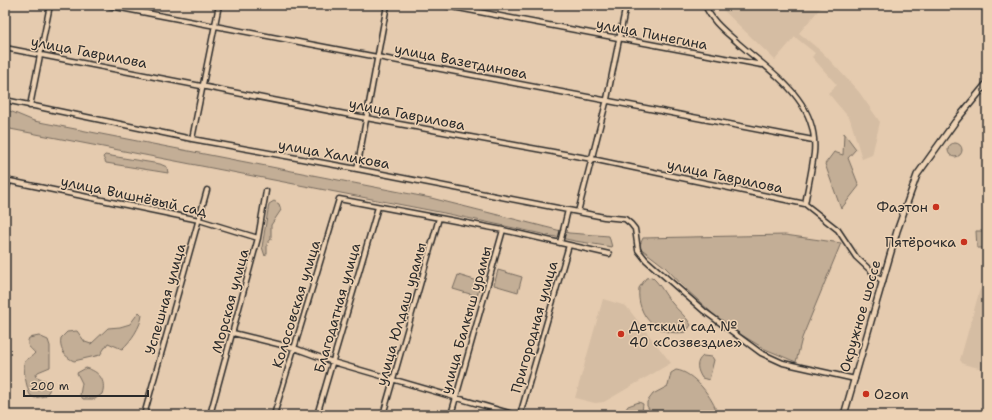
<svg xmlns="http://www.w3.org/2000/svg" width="992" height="420" font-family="'Shantell Sans',sans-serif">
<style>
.built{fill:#d5bda3}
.green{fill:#c3ae96;stroke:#776c60}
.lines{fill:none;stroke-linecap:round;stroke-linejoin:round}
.minor-casing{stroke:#2b2b2b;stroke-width:7}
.tertiary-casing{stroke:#2b2b2b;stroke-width:8}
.minor{stroke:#edd2b4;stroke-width:4}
.tertiary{stroke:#edd2b4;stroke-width:5}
.poi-dot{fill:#c8321e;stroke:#edd2b4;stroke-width:1.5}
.labels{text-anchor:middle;stroke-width:3;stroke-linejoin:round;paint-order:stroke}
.street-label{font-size:14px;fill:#2b2b2b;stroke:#edd2b4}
.poi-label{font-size:14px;fill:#2b2b2b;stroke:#edd2b4;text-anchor:end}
</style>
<rect width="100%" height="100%" fill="#e5cbaf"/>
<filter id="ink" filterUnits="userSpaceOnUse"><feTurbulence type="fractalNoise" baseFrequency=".025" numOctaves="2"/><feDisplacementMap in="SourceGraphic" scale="8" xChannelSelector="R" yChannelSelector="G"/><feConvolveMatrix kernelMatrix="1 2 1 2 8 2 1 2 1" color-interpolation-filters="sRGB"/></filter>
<g filter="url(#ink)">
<!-- built -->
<path class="built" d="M718 5H823L799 33 822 52 859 92 880 122 872 155 862 159 850 119 828 93 837 85 812 57 815 53 795 37 775 60Z
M980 289 987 291V370L963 364 960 360Z
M603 299 626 306 671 363 604 402 595 403 575 398Z"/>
<!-- green -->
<path class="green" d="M5 109 34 121 431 198 569 233 609 236 612 247 575 241 444 213 5 128Z
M844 133 856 149 848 158 859 186 841 209 825 164 834 152 843 155Z
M948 150a7 7 0 1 1 14 0a7 7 0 1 1-14 0Z
M105 155 160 164 167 167 168 173 106 163 103 157Z
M274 201 279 204 281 210 271 225V239L267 244V253L265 256 262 247 269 204Z
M976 231H987V248H977Z
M785 235 841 243 802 338 796 362 765 349 725 325 687 290 665 267 639 247 643 238Z
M498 270 522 277 518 292 494 285Z
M458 275 481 282 477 296 453 289Z
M652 277C661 285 664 294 672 303 678 311 686 316 691 325L686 332C658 337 636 317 639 288L646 278Z
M139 312 142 315C141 326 131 341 122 349L108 343 100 355 74 361C64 357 59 348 61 338L67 332 77 331 85 342 91 344 108 328 120 327 130 324Z
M39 336 48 340 50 346V367L38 372 35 376 50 383 49 391 45 396 35 398 30 395C27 389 22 366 25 361 28 358 32 357 35 353 31 348 25 346 29 338Z
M703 356 712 357 714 360 709 380 702 378C697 370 695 362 703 356Z
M86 368C98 371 107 380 102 394L95 399H83L80 395 82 383 77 373Z
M676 370C694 372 713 398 718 415H653L647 406V402L653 394 668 386 671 373Z
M639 402 643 404 642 412 637 415 627 413 626 409 628 406Z"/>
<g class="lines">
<!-- minor casing -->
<g class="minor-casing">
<path id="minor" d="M105 5 813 140
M442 5 762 65
M705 5C712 22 725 31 738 43 772 73 819 101 814 153 812 170 808 187 805 204L838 230 856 257 883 282
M5 48 366 118 592 159 805 204
M5 100 192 139 357 169 604 217 625 219 631 224 635 229 638 250 646 260 704 311 761 353 783 363 855 379
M30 106 50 5
M192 139 219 5
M357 169 387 5
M5 180 199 220 258 238
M5 194 9 181
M578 212 607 99 626 5
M560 243 568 210
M233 333 294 348 333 362 516 415
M144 415 207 190
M210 415 258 238 266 191
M274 415 339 199 503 230 609 254
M317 415 378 207
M383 415 439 218
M451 415 503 230
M520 415 569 245"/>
</g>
<!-- tertiary casing -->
<g class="tertiary-casing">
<path id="tertiary" d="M844 415 897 231 917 175 955 122 987 83"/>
</g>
<!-- minor -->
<use href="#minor" class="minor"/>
<!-- tertiary -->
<use href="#tertiary" class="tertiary"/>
</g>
</g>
<!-- markers -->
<g class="poi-dot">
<circle cx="936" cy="207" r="4"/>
<circle cx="964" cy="242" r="4"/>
<circle cx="621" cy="334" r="4"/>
<circle cx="866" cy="394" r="4"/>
</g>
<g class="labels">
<!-- street labels -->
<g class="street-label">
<text transform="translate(652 34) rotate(11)" y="5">улица Пинегина</text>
<text transform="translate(89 52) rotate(11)" y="5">улица Гаврилова</text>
<text transform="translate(461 61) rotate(11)" y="5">улица Вазетдинова</text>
<text transform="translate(407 114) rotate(11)" y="5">улица Гаврилова</text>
<text transform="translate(334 154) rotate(10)" y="5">улица Халикова</text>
<text transform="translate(725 176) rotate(12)" y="5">улица Гаврилова</text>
<text transform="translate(134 196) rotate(12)" y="5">улица Вишнёвый сад</text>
<text transform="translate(165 299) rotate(-74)" y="5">Успешная улица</text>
<text transform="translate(230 301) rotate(-75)" y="5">Морская улица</text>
<text transform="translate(296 304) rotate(-73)" y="5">Колосовская улица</text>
<text transform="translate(337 308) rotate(-74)" y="5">Благодатная улица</text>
<text transform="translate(401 314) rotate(-74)" y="5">улица Юлдаш урамы</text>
<text transform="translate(860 316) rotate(-74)" y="5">Окружное шоссе</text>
<text transform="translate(466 320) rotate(-74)" y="5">улица Балкыш урамы</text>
<text transform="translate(534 327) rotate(-74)" y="5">Пригородная улица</text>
</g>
<!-- poi labels -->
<g class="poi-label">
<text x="928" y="212">Фаэтон</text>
<text x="956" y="247">Пятёрочка</text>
<text x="629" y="331" text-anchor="start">Детский сад №<tspan x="629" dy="16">40 «Созвездие»</tspan></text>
<text x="874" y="399" text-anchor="start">Ozon</text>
</g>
</g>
<!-- margin -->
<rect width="992" height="420" fill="none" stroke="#edd2b4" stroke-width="20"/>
<rect x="10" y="10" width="972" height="400" fill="none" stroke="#2b2b2b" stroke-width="1.5" filter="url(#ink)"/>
<!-- scale -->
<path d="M24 390v6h124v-6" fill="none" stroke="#2b2b2b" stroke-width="2"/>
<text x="30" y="390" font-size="12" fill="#2b2b2b" stroke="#edd2b4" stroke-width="3" paint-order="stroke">200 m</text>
</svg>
